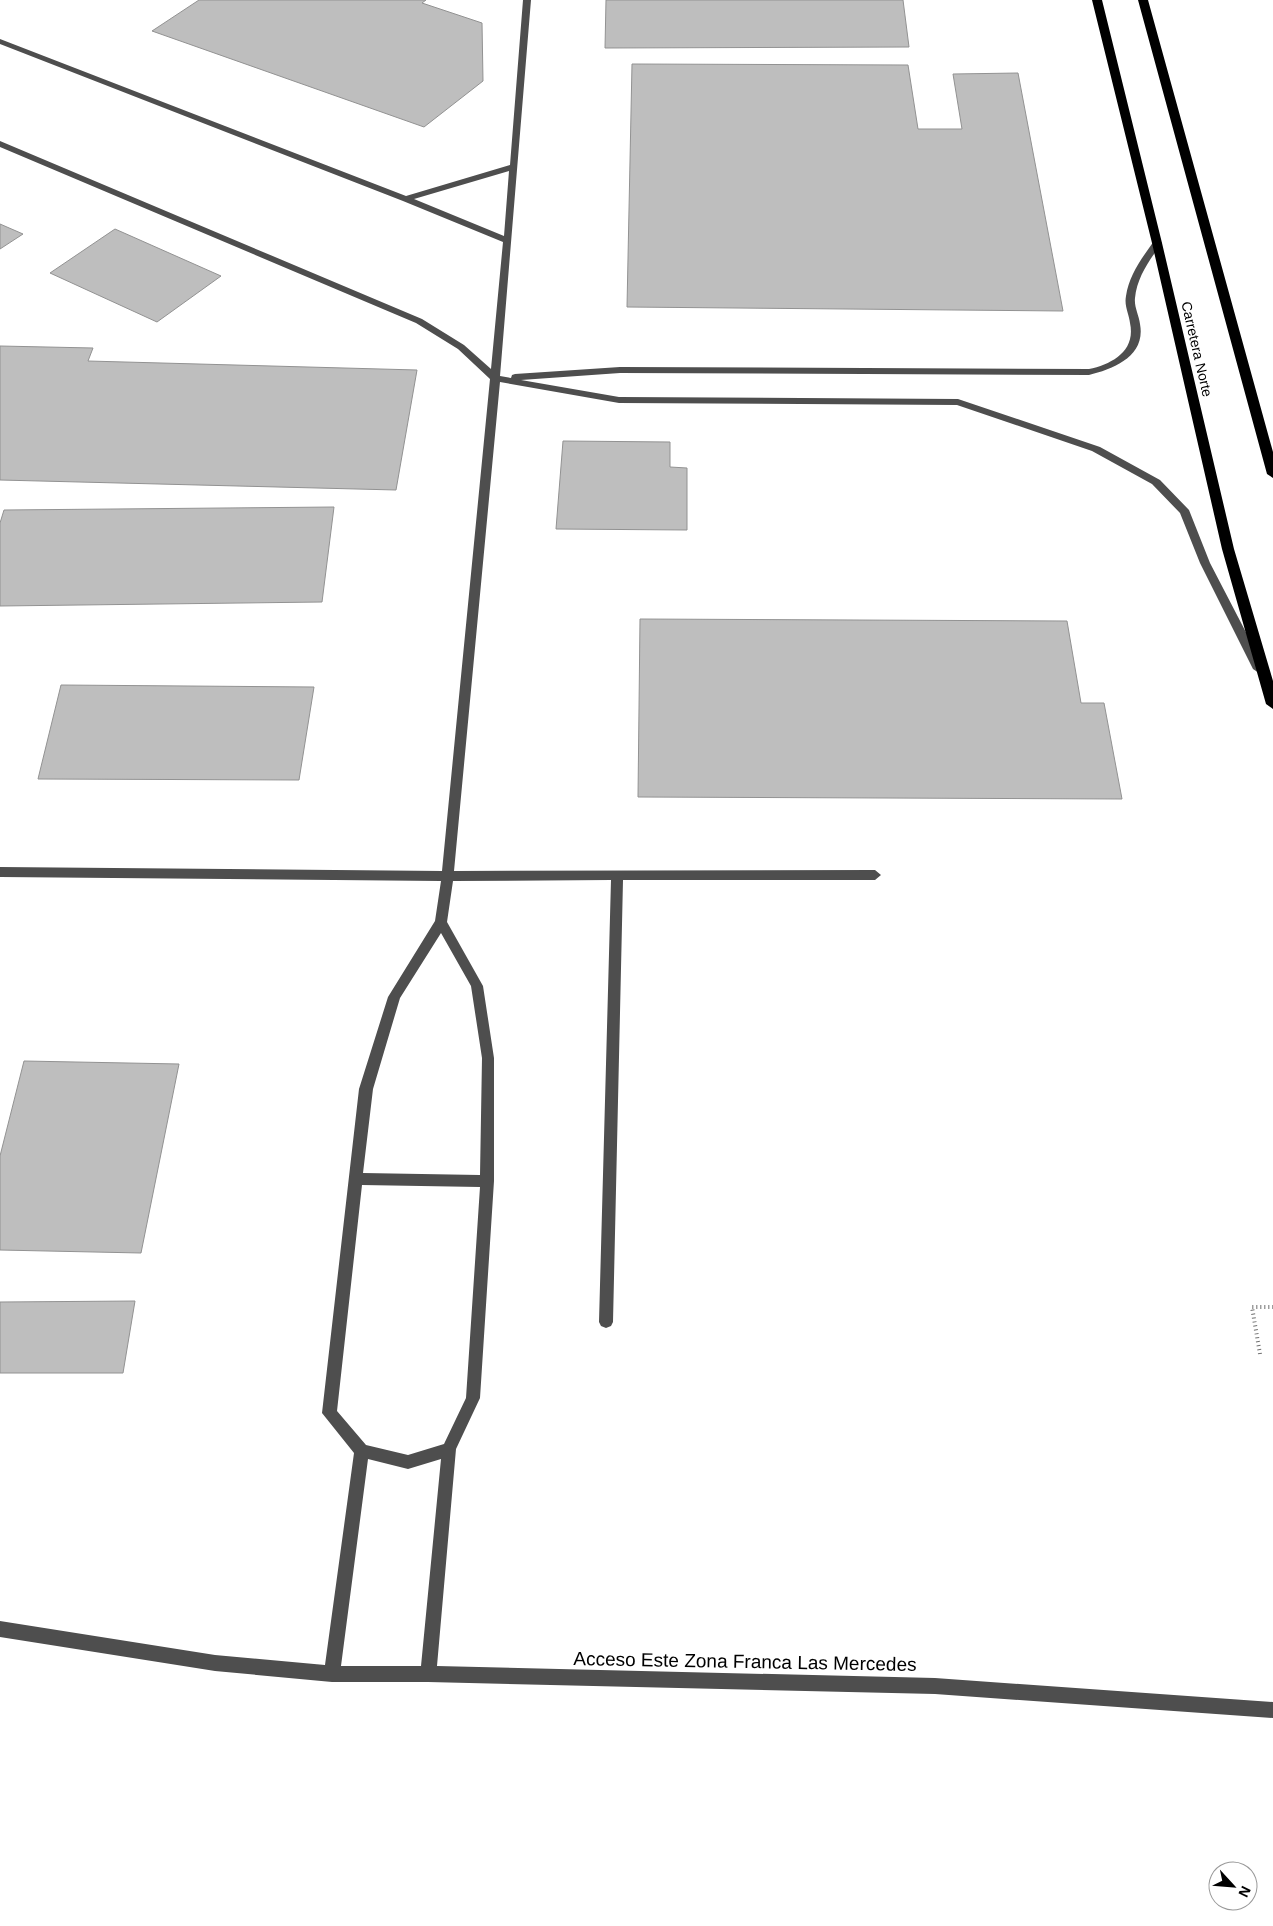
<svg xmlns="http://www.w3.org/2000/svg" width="1273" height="1926" font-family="Arial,sans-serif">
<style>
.building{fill:#bebebe;stroke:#929292}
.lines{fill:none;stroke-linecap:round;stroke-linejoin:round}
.path{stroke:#707070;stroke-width:4;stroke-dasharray:1 3;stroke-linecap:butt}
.minor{fill:#4e4e4e;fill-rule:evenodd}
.highway{fill:#000;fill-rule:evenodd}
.labels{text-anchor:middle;stroke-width:4.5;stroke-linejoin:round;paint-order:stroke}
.far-street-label{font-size:14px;fill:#000;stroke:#fff}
.near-street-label{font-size:19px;fill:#000;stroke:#fff}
</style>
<rect width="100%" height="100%" fill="#fff"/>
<!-- building -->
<path class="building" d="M199 0H426L422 3 482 23 483 81 424 127 152 31Z
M606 0H903L909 47 605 48Z
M632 64 908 65 918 129H962L953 74 1018 73 1063 311 627 307Z
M0 224 23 234 0 249Z
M115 229 221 276 157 322 50 273Z
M0 346 93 348 88 361 417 370 396 490 0 480Z
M563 441 670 442V467L687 468V530L556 529Z
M334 507 322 602 0 606V523L4 510Z
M640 619 1067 621 1081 703H1104L1122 799 638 797Z
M61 685 314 687 299 780 38 779Z
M24 1061 179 1064 141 1253 0 1250V1156Z
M135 1301 123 1373H0V1302Z"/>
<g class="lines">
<!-- path -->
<path class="path" d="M1260 1354 1252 1307H1273"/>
<!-- minor -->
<path class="minor" d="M523 0H531L500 376 511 378 512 375 515 374 620 367 1089 369C1112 364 1136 351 1130 323 1129 314 1124 306 1126 296 1129 275 1142 258 1154 241H1160L1162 243C1150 259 1137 277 1135 298 1134 307 1139 315 1140 324 1146 356 1114 369 1089 375L620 373 521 380 619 397 958 399 1100 447 1160 480 1189 510 1210 563 1265 669 1259 673 1253 669 1200 563 1180 513 1152 484 1092 451 957 405 619 403 500 382 454 871 875 870 881 875 875 880H623L613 1322 611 1326 606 1328 601 1326 599 1322 611 880 453 881 447 922 483 986 494 1058V1181L480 1398 456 1449 437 1666 935 1678 1273 1702V1718L935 1694 428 1682H332L215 1671 0 1637V1621L215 1655 325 1665 354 1453 322 1413 359 1089 388 997 435 921 441 881 0 877V867L442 871 490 379 458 349 416 323 0 147V141L422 319 464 345 491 369 503 242 403 201 0 44V39L406 196 510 165ZM509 171 504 236 414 199ZM441 933 471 986 482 1058 480 1175 363 1173 373 1089 400 998ZM362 1185 480 1187 466 1398 444 1444 408 1455 366 1445 337 1411ZM368 1459 408 1469 441 1459 421 1666H341Z"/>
<!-- highway -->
<path class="highway" d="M1092 0H1102L1162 243 1234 549 1273 681V709L1266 704 1222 549 1152 243Z
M1138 0H1148L1273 452V478L1267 474Z"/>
</g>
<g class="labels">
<!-- far-street labels -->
<g class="far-street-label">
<text transform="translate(1197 349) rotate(77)" y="5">Carretera Norte</text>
</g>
<!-- near-street labels -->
<g class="near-street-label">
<text transform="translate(745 1661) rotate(1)" y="7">Acceso Este Zona Franca Las Mercedes</text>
</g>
</g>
<!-- north arrow -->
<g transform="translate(1233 1886) rotate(116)"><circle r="24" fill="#ffffff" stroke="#999999"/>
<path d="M0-4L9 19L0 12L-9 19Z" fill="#000000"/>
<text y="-8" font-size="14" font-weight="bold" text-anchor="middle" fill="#000000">N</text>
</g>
</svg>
